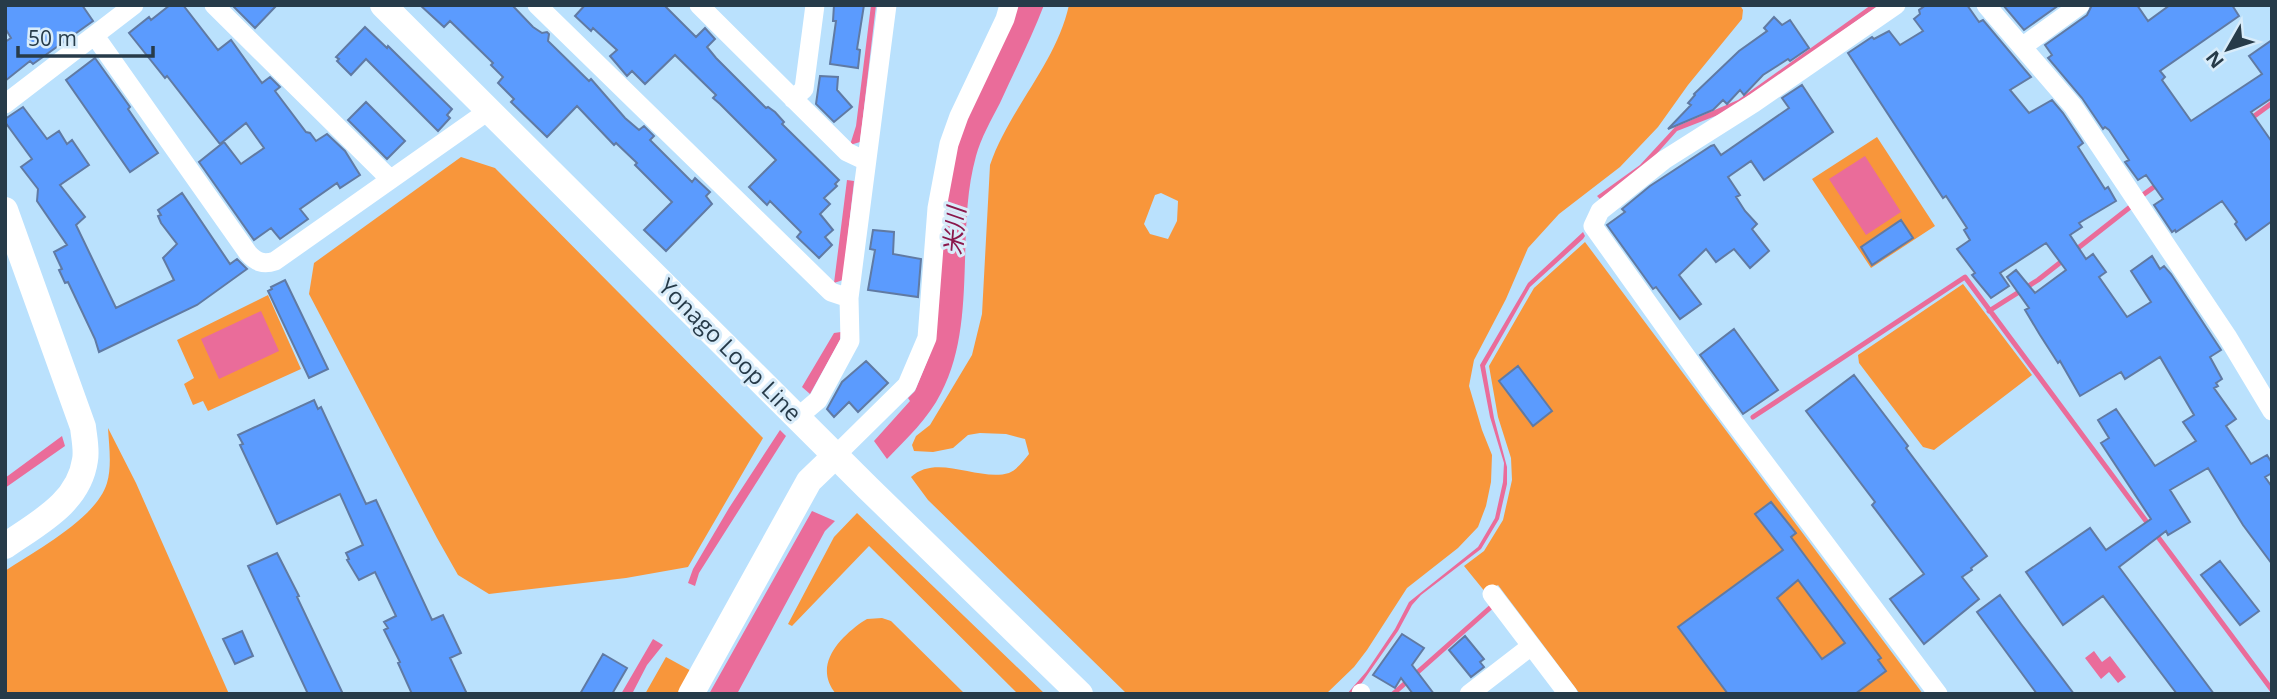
<svg xmlns="http://www.w3.org/2000/svg" width="2277" height="699" font-family="'Open Sans','Noto Sans JP',sans-serif">
<style>
.green{fill:#f8963b;fill-rule:evenodd}
.water{fill:#ea6c9a}
.lines{fill:none;stroke-linecap:round;stroke-linejoin:round}
.stream{stroke:#ea6c9a;stroke-width:5}
.building{fill:#5b9bfe;stroke:#607aa3;stroke-width:2;fill-rule:evenodd}
.street{stroke:#fff;stroke-width:19}
.secondary{stroke:#fff;stroke-width:26}
.labels{text-anchor:middle;stroke-width:6;stroke-linejoin:round;paint-order:stroke}
.street-label{font-size:23px;fill:#273b49;stroke:#d8ecfa}
.water-label{font-size:24px;font-style:italic;fill:#8a174b;stroke:#d8ecfa}
</style>
<rect width="100%" height="100%" fill="#bae1fd"/>
<!-- green -->
<path class="green" d="M1069 5H1740L1743 10 1742 19 1688 85 1658 127 1620 167 1559 214 1528 248 1506 299 1474 360 1469 386 1482 430 1492 455 1491 482 1486 506 1478 527 1458 548 1407 588 1367 650 1354 667 1326 694H1127L928 500 911 477C937 453 979 482 1009 473 1017 470 1024 460 1029 454L1025 439 1006 434 980 433 968 435 953 448 933 452 914 451 912 445 916 436 930 425 972 355 982 314 990 165C1009 109 1056 64 1069 5ZM1161 193 1178 201 1177 221 1168 239 1150 234 1144 224 1155 195Z
M1877 137 1935 226 1871 268 1812 179Z
M461 157 495 168 763 438 688 567 626 578 489 594 458 575 437 538 309 294 314 263Z
M1585 242 1923 694H1580L1498 585 1486 593 1464 566 1484 551 1503 520 1512 480 1511 458 1498 417 1489 366 1534 288Z
M1963 284 2032 375 1934 450 1923 447 1859 363 1858 355Z
M268 295 301 369 208 411 203 401 193 405 184 384 194 378 177 340Z
M108 428 136 483 229 694H5V571C36 550 96 519 107 483 112 466 109 445 108 428Z
M857 513 1045 694H1018L869 546 792 626 788 624 834 537Z
M882 618 891 621 965 694H836C813 666 838 639 862 622L867 619Z
M666 657 695 673 684 694H645Z"/>
<!-- water -->
<path class="water" d="M871 5H876L860 142 850 145 856 126Z
M1019 5H1044C1031 39 1015 70 1000 103 991 120 981 138 976 156 955 231 978 323 941 393 928 419 907 438 887 459L874 441 910 401 908 398 915 391 930 354 950 162 974 99Z
M1871 5H1879L1731 110 1677 131 1645 167 1600 199 1597 196 1640 165 1675 127 1738 100Z
M1865 156 1901 212 1866 235 1829 179Z
M847 180 854 181 843 280 834 283Z
M1583 232 1585 236 1583 239 1530 287 1485 366 1494 418 1507 467V484L1499 519 1481 549 1421 595 1412 605 1398 631 1354 694H1347L1366 672 1395 629 1409 602 1478 547 1495 518 1503 482 1504 463 1490 417 1480 365 1528 283Z
M261 311 279 351 219 379 201 339Z
M841 332 840 340 810 394 802 387 834 333Z
M780 430 786 436 699 573 695 586 688 583 693 569 729 508Z
M62 436 65 446 5 488V478Z
M812 511 835 521 825 531 737 694H709Z
M653 639 663 645 647 665 632 694H621Z
M2094 651 2102 662 2110 656 2126 677 2118 683 2109 672 2101 679 2085 658Z"/>
<g class="lines">
<!-- stream -->
<path class="stream" d="M2249 120 2272 103
M2140 197 2158 184
M2073 252 2134 204
M1989 311 2038 280 2066 258
M1753 417 1965 277 2149 525
M2155 533 2272 690
M1393 694 1491 607"/>
</g>
<!-- building -->
<path class="building" d="M5 5H82L93 21 33 64 30 61 5 81V42L11 38 5 28Z
M170 5H183L218 50 231 40 262 83 270 77 280 87 275 91 306 132 310 133 316 141 327 134 345 151 360 175 340 188 337 183 300 209 308 219 280 239 271 228 254 240 199 162 224 142 241 164 264 148 246 123 220 144 167 76 165 78 129 33 149 17 151 20Z
M232 5H277L255 28Z
M420 5H512L533 27 542 33 547 32 549 34 548 41 589 81 591 79 625 118 639 130 644 126 654 136 650 140 692 182 695 178 710 192 706 196 712 204 666 251 644 230 672 202 635 165 637 163 616 143 614 145 577 106 547 137 511 102 514 99 498 83 503 77 491 65 493 63 450 21 444 27Z
M585 5H664L696 37 705 28 715 39 707 47 716 58 766 108 768 107 775 112 784 122 782 124 839 180 835 184 837 186 824 198 830 204 820 214 833 230 825 237 832 245 819 258 797 237 801 232 770 201 767 205 749 187 776 160 720 104 713 98 716 95 675 55 645 84 632 71 627 76 610 56 617 50 593 28 591 31 575 16Z
M834 5H864L857 49 860 50 858 68 830 64 836 21H833Z
M1926 5H1967L1979 22 1983 20 2031 77 2010 90 2029 113 2052 100 2063 113 2083 143 2078 147 2105 189 2108 187 2116 201 2079 223 2082 227 2070 235 2086 259 2093 254 2106 272 2099 277 2127 317 2151 302 2131 271 2152 256 2160 269 2164 266 2171 274 2221 350 2210 357 2222 379 2216 383 2218 386 2214 388 2236 419 2226 426 2251 464 2267 455 2272 463V473L2265 477 2272 487V564L2243 525 2208 468 2170 490 2190 522 2168 535 2166 531 2119 567 2214 694H2177L2103 596 2063 625 2026 572 2090 528 2106 550 2151 519 2101 443 2109 438 2098 420 2116 409 2155 466 2196 441 2183 422 2194 415 2160 357 2125 379 2121 372 2080 396 2060 361 2058 363 2040 335 2025 310 2029 308 2007 277 2016 270 2035 293 2066 270 2046 243 2000 273 2009 286 1991 298 1972 275 1975 273 1957 249 1970 240 1964 230 1967 228 1946 196 1943 198 1848 53 1872 37 1874 39 1889 31 1900 45 1923 31 1914 19 1920 14 1919 10Z
M2003 5H2059L2024 30Z
M2092 5H2137L2148 21 2170 5H2232L2239 16 2160 71 2165 77 2162 80 2191 121 2262 74 2249 56 2272 40V98L2251 112 2272 142V221L2246 240 2235 224 2237 222 2222 201 2176 232 2175 230 2172 232 2154 205 2163 199 2146 175 2138 180 2125 162 2129 160 2109 130 2105 127 2103 129 2082 98 2048 58 2052 55 2045 45 2087 15Z
M1774 17 1782 25 1790 20 1809 48 1790 61 1788 59 1763 75 1744 95 1740 90 1727 104 1723 100 1713 110 1668 129 1691 105 1688 103 1695 95 1694 94 1739 51 1767 31 1764 28Z
M365 27 387 48 388 46 452 109 447 115 450 118 438 131 366 59 351 75 337 61 339 59 336 57Z
M95 58 130 107 128 109 158 153 130 172 66 80Z
M820 76 838 77 837 90 852 107 834 122 816 104Z
M1802 85 1833 132 1764 180 1751 161 1728 177 1740 195 1736 197 1745 211 1757 224 1752 229 1769 251 1750 268 1734 249 1716 262 1706 249 1679 275 1701 304 1680 319 1656 287 1653 289 1607 225 1625 212 1622 209 1650 186 1711 146 1714 145 1721 155 1789 108 1782 98Z
M366 102 405 141 387 159 348 120Z
M23 107 47 139 59 131 67 144 72 140 89 165 60 185 85 217 76 225 116 308 174 280 163 258 177 244 161 223 158 216 161 215 158 210 182 193 230 264 237 259 247 269 197 305 99 352 95 339 68 282 65 283 59 270 62 269 54 252 67 245 37 201 38 189 21 167 32 159 5 122V119Z
M1901 220 1913 238 1872 265 1861 247Z
M873 230 894 232 893 254 921 259 918 297 868 290 875 250 870 249Z
M285 280 328 369 309 378 268 291 272 289 271 287Z
M1734 329 1778 390 1743 414 1700 355Z
M866 361 888 383 858 412 849 402 834 417 827 409 842 382Z
M1518 366 1552 411 1533 426 1499 381Z
M1854 375 1908 446 1906 448 1987 556 1971 568 1972 570 1962 577 1979 599 1924 644 1890 599 1924 574 1872 505 1875 502 1806 411Z
M314 400 318 409 321 407 366 504 376 500 432 620 443 615 461 653 450 658 467 694H412L398 663 400 662 384 630 388 628 384 622 396 616 375 572 359 580 347 560 349 559 346 553 363 545 340 494 277 524 240 445 243 444 238 435Z
M1771 502 1796 533 1791 537 1881 658 1878 660 1886 671 1855 694H1728L1678 627 1783 550 1755 514ZM1798 580 1845 643 1822 659 1777 598Z
M277 553 299 596 297 597 343 694H308L248 566Z
M2220 561 2259 611 2240 625 2201 575Z
M2000 595 2021 624 2074 694H2037L1977 612Z
M242 631 253 656 235 664 223 639Z
M1402 634 1424 648 1412 665 1434 694H1413L1401 678 1395 688 1373 675Z
M1465 636 1484 659 1480 662 1484 667 1471 677 1449 650Z
M603 654 627 668 612 694H580Z"/>
<g class="lines">
<!-- street -->
<path class="street" d="M214 5 390 179
M537 5 831 292 849 298 887 5
M699 5 847 152 866 161
M1896 5 1754 103 1664 160 1600 211 1593 226 1713 394 1938 694
M1986 5 2073 106 2227 336 2272 411
M95 36 248 253C256 262 263 265 275 261L488 111
M2022 47 2080 5
M793 99 804 89 815 5
M5 104 134 5
M798 417 818 400 850 341 849 298
M836 455 907 385 927 338 937 208 949 144 959 116 1005 19 1009 5
M1492 594 1568 694
M1361 693V694
M1469 694 1530 647"/>
<!-- secondary -->
<path class="secondary" d="M383 5 868 488 1080 694
M5 210 83 427C84 437 87 450 85 460 79 503 38 523 5 546
M691 694 809 481 836 455"/>
</g>
<g class="labels">
<!-- street labels -->
<g class="street-label">
<text transform="translate(730 350) rotate(45)" y="8">Yonago Loop Line</text>
</g>
<!-- water labels -->
<g class="water-label">
<text transform="translate(955 231) rotate(-85)" y="8">米川</text>
</g>
</g>
<!-- border -->
<rect width="2277" height="699" fill="none" stroke="#273b49" stroke-width="14"/>
<!-- north arrow -->
<g transform="translate(2228 49) rotate(231)" stroke="#d8ecfa" stroke-width="5" paint-order="stroke">
<path d="M0-5L12 26L0 18L-12 26Z" fill="#273b49"/>
<text y="-10" font-size="19" font-weight="bold" text-anchor="middle" fill="#273b49">N</text>
</g>
<!-- scale -->
<path d="M18 46v10h135v-10" fill="none" stroke="#273b49" stroke-width="3.5"/>
<text x="28" y="46" font-size="21" fill="#273b49" stroke="#d8ecfa" stroke-width="5" paint-order="stroke">50 m</text>
</svg>
